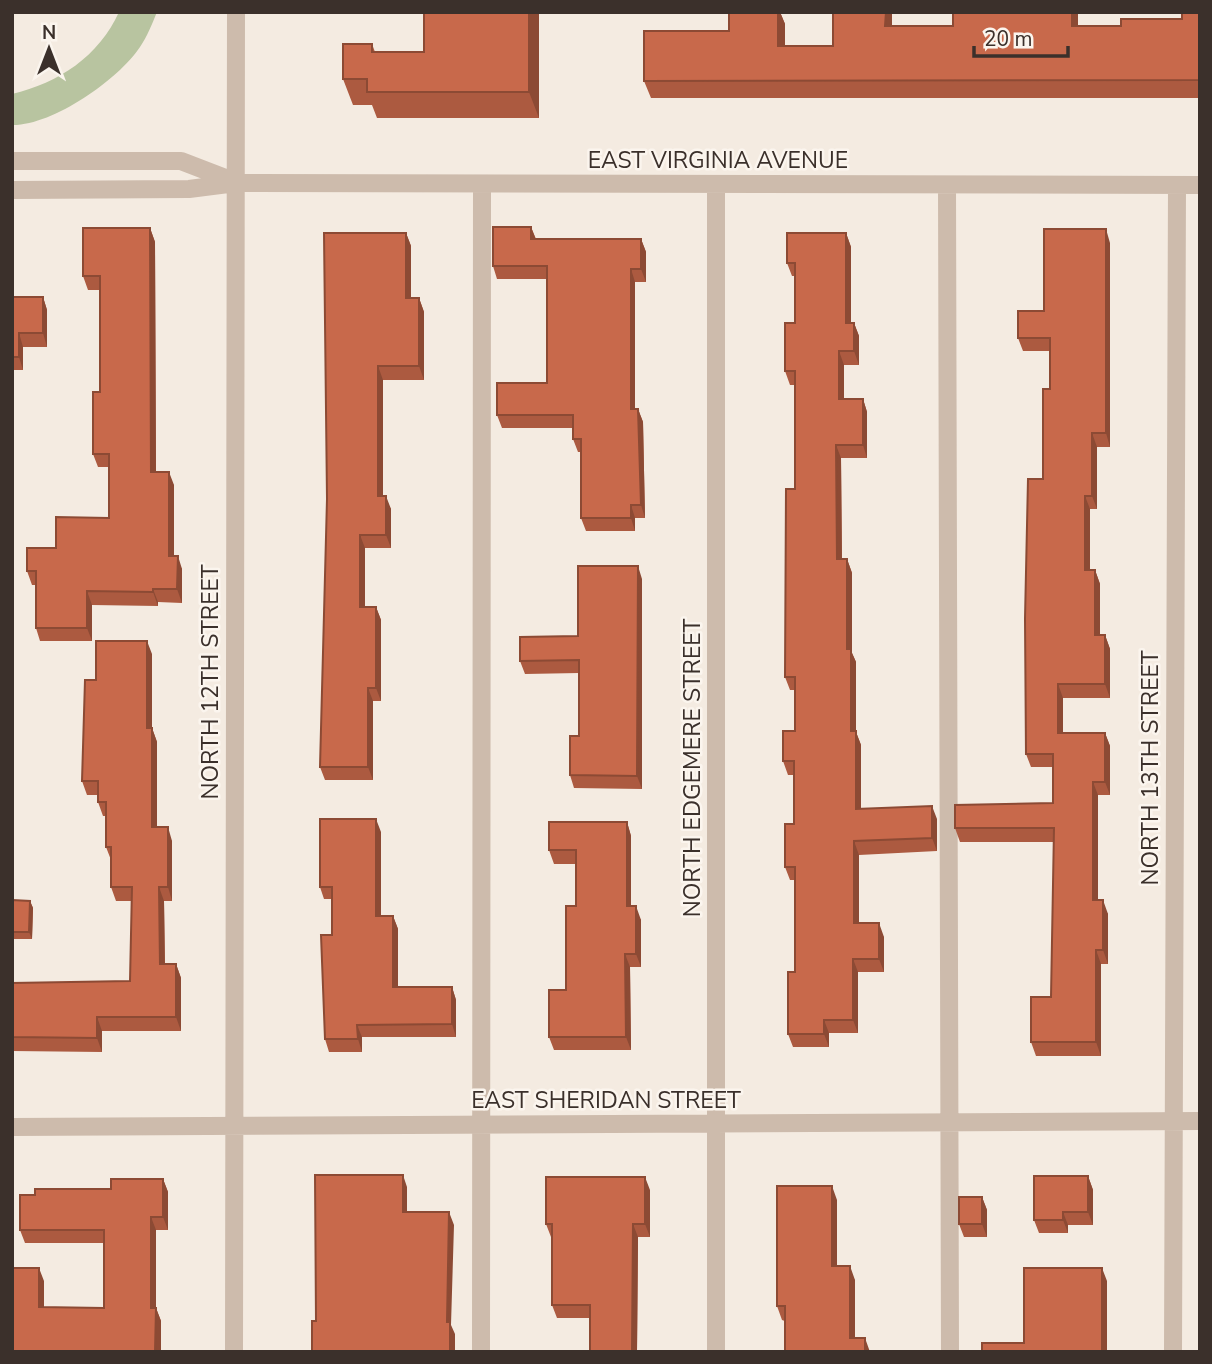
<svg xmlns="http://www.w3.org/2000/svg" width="1212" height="1364" font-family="'Nunito Sans',sans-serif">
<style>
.garden{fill:#b8c4a0}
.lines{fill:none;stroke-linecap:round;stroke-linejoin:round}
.minor{stroke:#cdbbac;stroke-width:18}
.wall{fill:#ac5a40}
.shaded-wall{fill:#8c4a34}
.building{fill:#c8694b;stroke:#8c4a34;stroke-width:2}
.labels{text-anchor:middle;stroke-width:5;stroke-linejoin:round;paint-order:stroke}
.street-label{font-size:23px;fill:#3b302b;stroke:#fbf5ee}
</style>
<rect width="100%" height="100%" fill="#f4ebe1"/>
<!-- garden -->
<path class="garden" d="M119 12H157C152 24 147 37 140 47 118 80 52 126 12 125V94C59 83 99 56 119 12Z"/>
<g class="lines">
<!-- minor -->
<path class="minor" d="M12 161H181L233 181
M716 184V1352
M947 185 950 1352
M12 190 189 189 236 183 1200 185
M12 1127 1200 1121
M234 1352 236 12
M481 1352 482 184
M1173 1352 1177 185"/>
</g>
<!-- wall -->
<path class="wall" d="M539 12V118H377L372 105H353L343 79 372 44 375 52H424Z
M729 12H780L785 24V46H833V12H892V26H953L1078 12V26H1121L1182 19 1200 12V98H651L644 81 729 31Z
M531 227 536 239H641L646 252V282H635V409H638L643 422 645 518H635V531H586L581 518V452H578L573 439V428H502L497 415 547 383V279H497L493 266Z
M150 228 155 242 156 472 174 485V556L182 569V603L158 602V606L92 605V641H40L36 628V585H32L27 571 56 548 109 518V467H98L93 454 100 392V290H88L83 276Z
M406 233 411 246V298H419L424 312V380H383V496L391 509V548H365V607H376L381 620V701H373V780H325L320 767 327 499Z
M846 233 851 247V323H854L859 336V365H844V399H863L867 412V458H841L842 559H847L852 573V653L856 662V732L861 745V809L937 819V851L859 855V923L884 937V972H858V1033H829V1047H793L788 1034 795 972V880H790L785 867 794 824V775H788L783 761 795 731V690H790L785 677 795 489V385H790L785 371 795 323V276H792L787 263Z
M1110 243V447H1097V509H1090V570H1095L1100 584V635H1105L1110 649V698H1063V733H1105L1110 746V795H1098V900L1108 914V964H1101V1056H1036L1031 1042 1051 997 1054 842H960L955 828 1053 803V767H1031L1026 754 1043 479 1050 389V351H1023L1018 338Z
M12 297H43L47 310V347H23V370H12Z
M642 579V789L574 788 570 775 579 736V673L525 674 520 661 578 636Z
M152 654V728L157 742V827L172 841V901H164L165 964H176L181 978V1031H102V1052L12 1051V983L130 981 132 901H116L111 887V860L106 847V816H103L98 802V795H87L82 781 96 680Z
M627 822 631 836V906L641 920V967H630L631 1050H554L549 1037 566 990 576 906V864H554L549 850Z
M381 832V916H393L398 929V987H452L456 1000V1037H362V1052H329L325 1039 332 935V899H324L320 887Z
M12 900 30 901 33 908 32 939H12Z
M1088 1176 1093 1190V1225H1068V1233H1039L1034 1220Z
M163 1179 168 1192V1230H156V1308L161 1321V1352H12L44 1281V1307L104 1308V1243H25L20 1230 35 1195 111 1189Z
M650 1190V1237H638L637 1352H590V1318H557L552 1305V1237H551L546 1224Z
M982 1197 987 1210V1237H964L959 1224Z
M837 1200V1266L855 1280V1338L870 1352 782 1320 777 1306Z"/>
<!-- shaded-wall -->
<path class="shaded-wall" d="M529 12H539V118L529 92Z
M778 12H780L785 24V64L778 46Z
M886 12H892V44L885 26Z
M1072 12H1078V44L1072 26Z
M531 227 536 240 531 239Z
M150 228 155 242 156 485 151 472Z
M1106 229 1110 243V447L1106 433Z
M406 233 411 246V312L406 298Z
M846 233 851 247V336L846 323Z
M641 239 646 252V282L641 269Z
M631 269 635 282V422L631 409Z
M43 297 47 310V347L43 333Z
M419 298 424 312V380L419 366Z
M854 323 859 336V365L854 351Z
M19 333 23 347V370L19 357Z
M839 351 844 365V412L839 399Z
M378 366 383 380V509L378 496Z
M863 399 867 412V458L863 445Z
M638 409 643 422 645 518 641 505Z
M1092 433 1097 447V509L1092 496Z
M836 445 841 458 842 573 837 559Z
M169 472 174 485V569L169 556Z
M386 496 391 509V548L386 535Z
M1085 496 1090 509V584L1085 570Z
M631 505 635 518V531L631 518Z
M360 535 365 548V620L360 607Z
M178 556 182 569V603L177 589Z
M847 559 852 573V653L856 662V732L861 745V823L856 809 851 731 847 649Z
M638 566 642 579V789L637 776Z
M1095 570 1100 584V649L1095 635Z
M153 589 158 602V606L153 592Z
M87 591 92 605V641L87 628Z
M376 607 381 620V701L376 688Z
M1105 635 1110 649V698L1105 684Z
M147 641 152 654V742L147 728Z
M1058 684 1063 698V746L1058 733Z
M368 688 373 701V780L368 767Z
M152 728 157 742V841L152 827Z
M1105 733 1110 746V795L1105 782Z
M1093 782 1098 795V914L1093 900Z
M932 806 937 819V851L932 838Z
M376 819 381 832V929L376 916Z
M627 822 631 836V920L627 906Z
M168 827 172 841V901L168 887Z
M854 841 859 855V937L854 923Z
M159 887 164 901 165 978 160 964Z
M1103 900 1108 914V964L1103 950Z
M30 901 33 908 32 939 29 932Z
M636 906 641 920V967L636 954Z
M393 916 398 929V1000L393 987Z
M879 923 884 937V972L879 959Z
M1096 950 1101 964V1056L1096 1042Z
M625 954 630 967 631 1050 626 1037Z
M853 959 858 972V1033L853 1020Z
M176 964 181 978V1031L176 1017Z
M452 987 456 1000V1037L452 1024Z
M97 1017 102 1031V1052L97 1038Z
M824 1020 829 1033V1047L824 1034Z
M357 1025 362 1037V1052L358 1039Z
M403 1175 407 1187V1225L403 1212Z
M1088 1176 1093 1190V1225L1088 1212Z
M645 1177 650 1190V1237L645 1224Z
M163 1179 168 1192V1230L163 1217Z
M832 1186 837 1200V1280L832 1266Z
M982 1197 987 1210V1237L982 1224Z
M449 1212 454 1225 451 1325 455 1334V1352H450L447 1322Z
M1063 1212 1068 1225V1233L1063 1220Z
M151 1217 156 1230V1321L151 1308Z
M633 1224 638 1237 637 1352H632Z
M850 1266 855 1280V1351L850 1338Z
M39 1268 44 1281V1320L39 1307Z
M1102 1268 1107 1281V1352H1102Z
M156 1308 161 1321V1352H155Z
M865 1338 870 1352H865Z"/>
<!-- building -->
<path class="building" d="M424 12H529V92H367V79H343V44H372V52H424Z
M729 12H778V46H833V12H886L885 26H953V12H1072V26H1121V19H1182V12H1200V80L644 81V31H729Z
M493 227H531V239H641V269H631V409H638L641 505H631V518H581V439H573V415H497V383H547V266H493Z
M83 228H150L151 472H169V556H178L177 589H153V592L87 591V628H36V571H27V548H56V517L109 518V454H93V392H100V276H83Z
M1044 229H1106V433H1092V496H1085V570H1095V635H1105V684H1058V733H1105V782H1093V900H1103V950H1096V1042H1031V997H1051L1054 828H955V805L1053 803V754H1026L1025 619 1028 479H1043V389H1050V338H1018V311H1044Z
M324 233H406V298H419V366H378V496H386V535H360V607H376V688H368V767H320L327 499Z
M787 233H846V323H854V351H839V399H863V445H836L837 559H847V649H851V731H856V809L932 806V838L854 841V923H879V959H853V1020H824V1034H788V972H795V867H785V824H794V761H783V731H795V677H785L786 489H795V371H785V323H795V263H787Z
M12 297H43V333H19V357H12Z
M578 566H638L637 776 570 775V736H579V660L520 661V637L578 636Z
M96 641H147V728H152V827H168V887H159L160 964H176V1017H97V1038L12 1037V983L130 981 132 887H111V847H106V802H98V781H82L85 680H96Z
M320 819H376V916H393V987H452V1024L357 1025 358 1039H325L321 935H332V887H320Z
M549 822H627V906H636V954H625L626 1037H549V990H566V906H576V850H549Z
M12 900 30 901 29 932H12Z
M315 1175H403V1212H449L447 1322H450V1352H312V1321H316Z
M1034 1176H1088V1212H1063V1220H1034Z
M546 1177H645V1224H633L632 1352H590V1305H552V1224H546Z
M111 1179H163V1217H151V1308H156L155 1352H12V1268H39V1307L104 1308V1230H20V1195H35V1189H111Z
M777 1186H832V1266H850V1338H865V1352H785V1306H777Z
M959 1197H982V1224H959Z
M1024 1268H1102V1352H982V1343H1024Z"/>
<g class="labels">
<!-- street labels -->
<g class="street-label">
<text x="718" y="168">EAST VIRGINIA AVENUE</text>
<text transform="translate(210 682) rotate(-90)" y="8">NORTH 12TH STREET</text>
<text transform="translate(692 768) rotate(-90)" y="8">NORTH EDGEMERE STREET</text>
<text transform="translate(1150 768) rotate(-90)" y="8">NORTH 13TH STREET</text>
<text x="606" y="1108">EAST SHERIDAN STREET</text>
</g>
</g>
<!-- border -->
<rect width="1212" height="1364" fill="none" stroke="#3b302b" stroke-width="28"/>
<!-- north arrow -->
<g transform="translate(49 49)" stroke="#fbf5ee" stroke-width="5" paint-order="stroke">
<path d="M0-5L12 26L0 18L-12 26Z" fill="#3b302b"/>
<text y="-10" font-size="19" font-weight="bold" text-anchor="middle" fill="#3b302b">N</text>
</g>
<!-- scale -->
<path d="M974 46v10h94v-10" fill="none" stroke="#3b302b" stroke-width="3.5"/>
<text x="984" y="46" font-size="21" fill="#3b302b" stroke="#fbf5ee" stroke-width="5" paint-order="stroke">20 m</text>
</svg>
